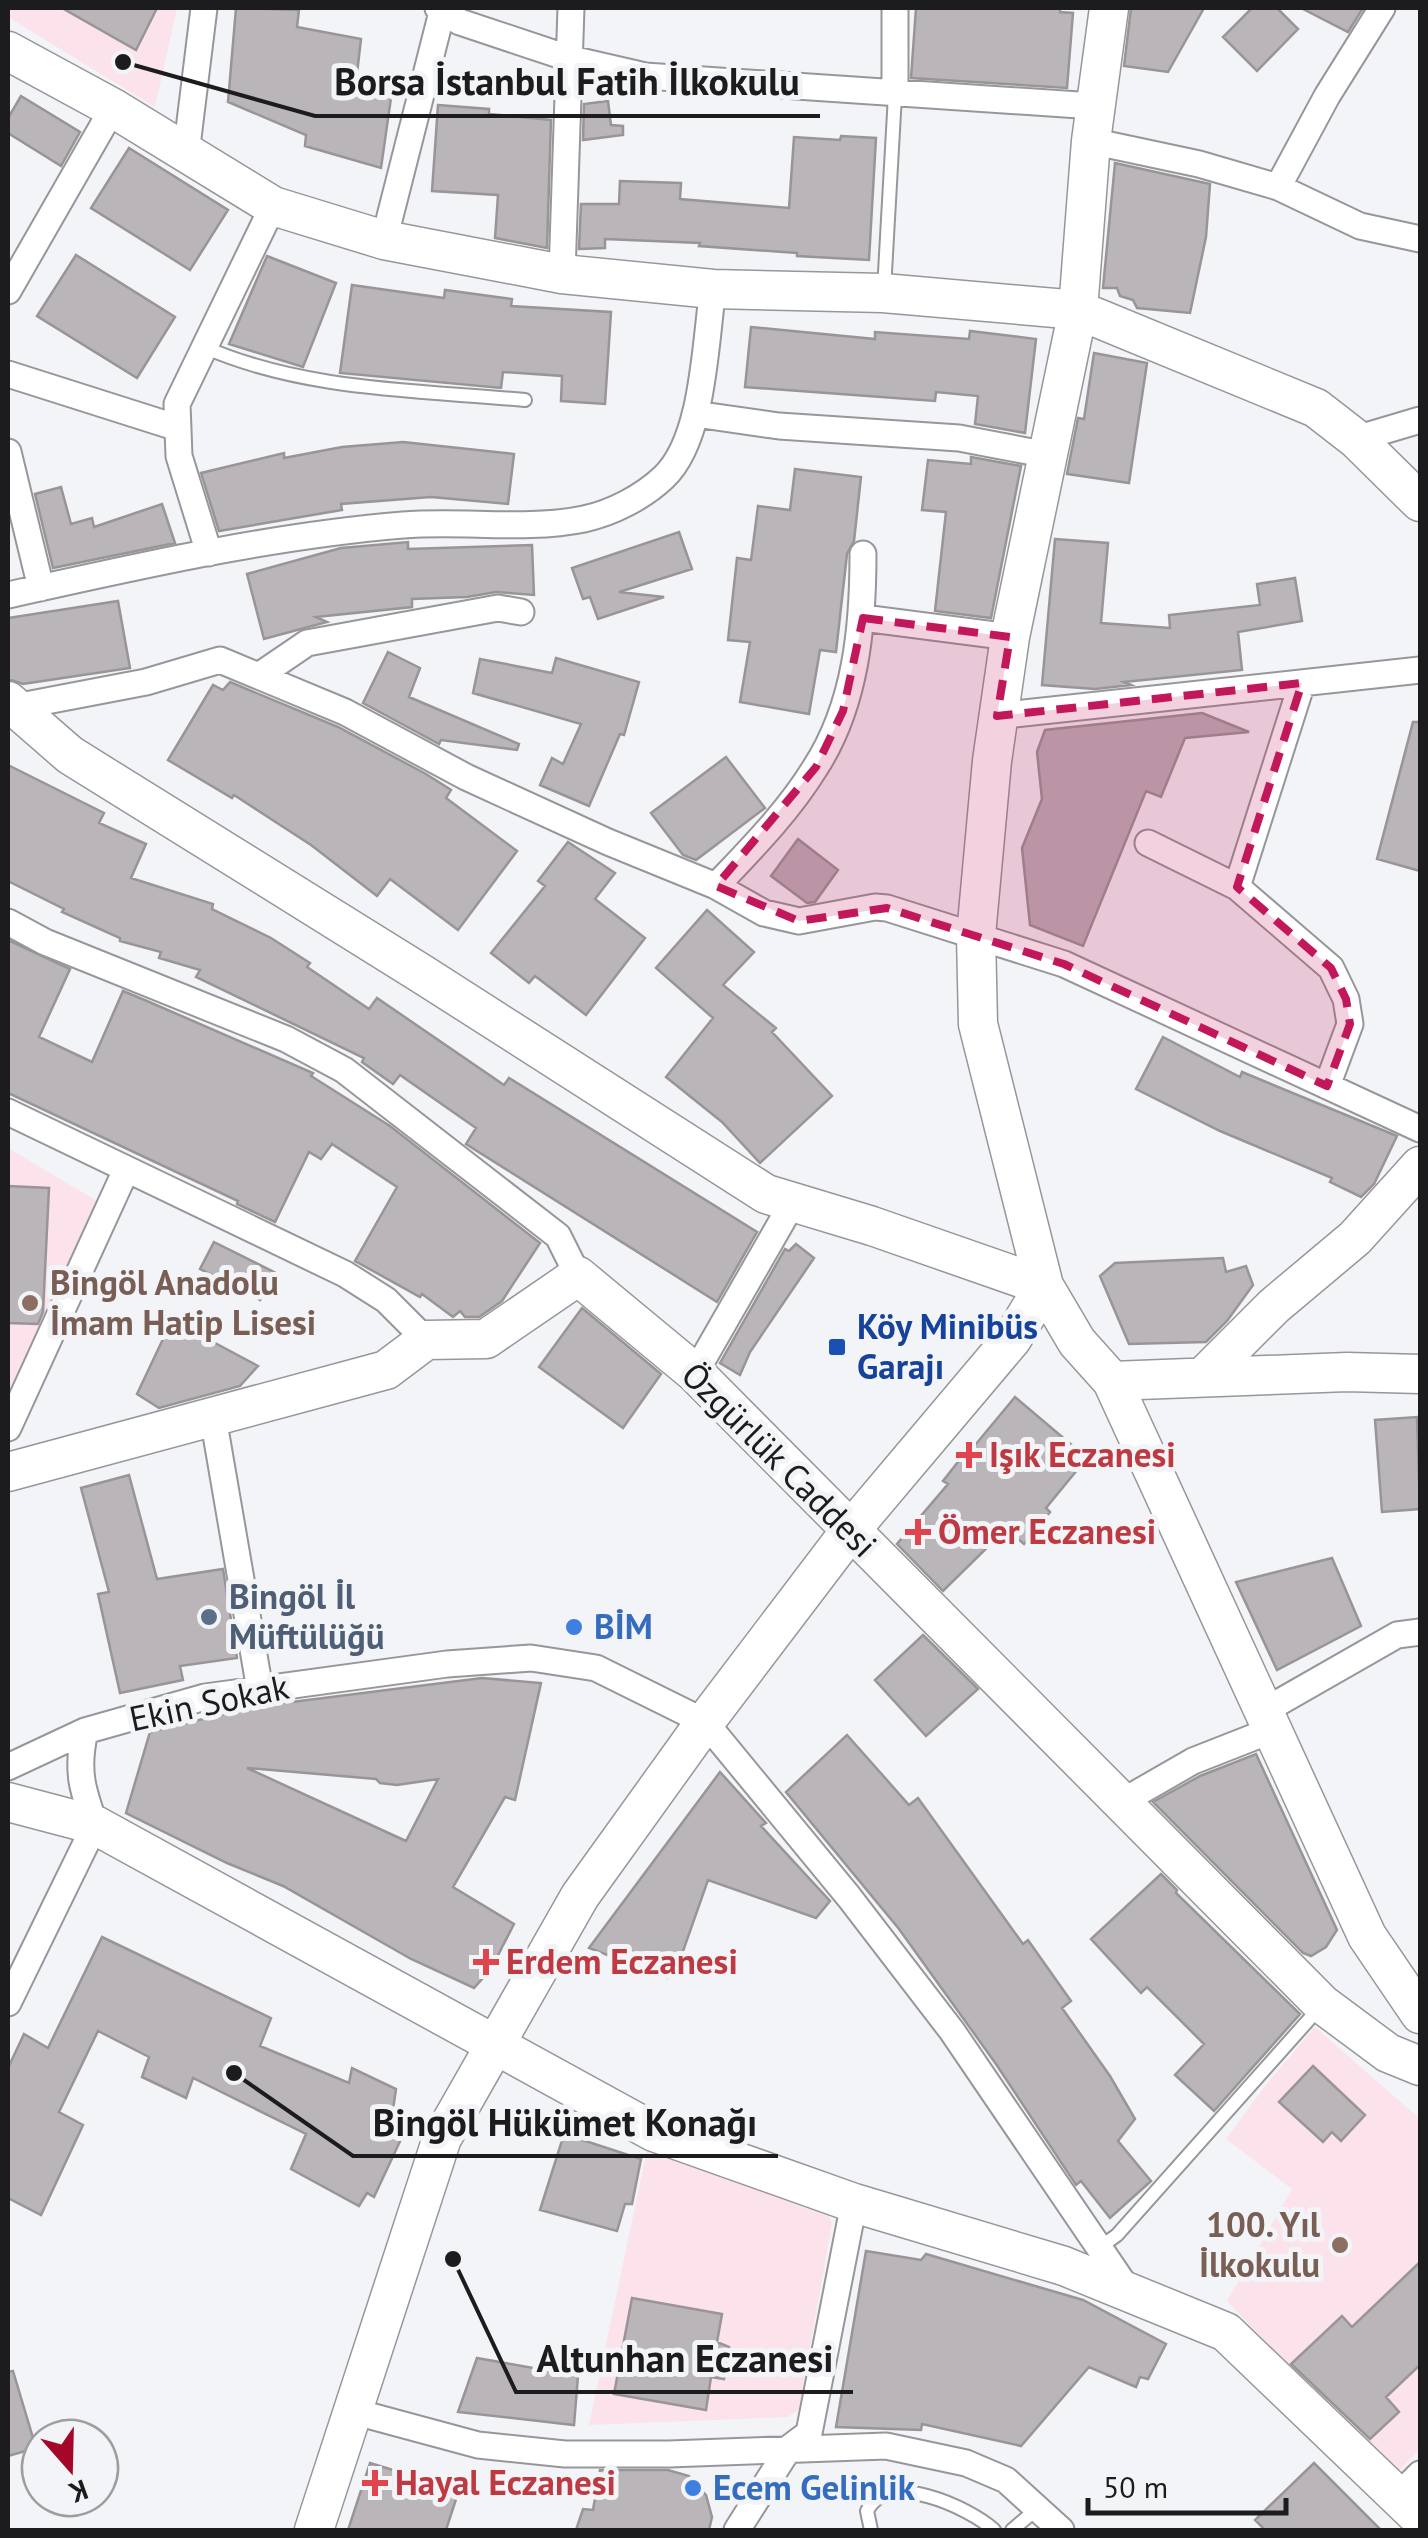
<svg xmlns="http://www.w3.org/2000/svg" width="1428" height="2538" font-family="'PT Sans',sans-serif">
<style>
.education{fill:#fce2ea}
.building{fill:#b9b5b8;stroke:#999597;stroke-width:2.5;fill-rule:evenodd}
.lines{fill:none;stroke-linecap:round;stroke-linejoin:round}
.lane-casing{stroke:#95979a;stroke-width:16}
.street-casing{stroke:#95979a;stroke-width:29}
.secondary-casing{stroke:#95979a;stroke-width:41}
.lane{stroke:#fff;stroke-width:12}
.street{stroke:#fff;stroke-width:25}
.secondary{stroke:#fff;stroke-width:38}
.marked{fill:#c2185b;fill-opacity:0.2;stroke:#c2185b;stroke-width:8;stroke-dasharray:20 12;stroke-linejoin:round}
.education-dot{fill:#8d6e63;stroke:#f2f4f7;stroke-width:4}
.transit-dot{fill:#1a4fb4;stroke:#f2f4f7;stroke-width:4}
.health-dot{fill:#e0444e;stroke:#f2f4f7;stroke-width:4}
.service-dot{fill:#5c6f8a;stroke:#f2f4f7;stroke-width:4}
.shop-dot{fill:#3f7fe0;stroke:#f2f4f7;stroke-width:4}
.labels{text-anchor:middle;stroke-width:10;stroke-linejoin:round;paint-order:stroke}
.education-label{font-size:35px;font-weight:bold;fill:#785e54;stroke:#f2f4f7;text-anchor:start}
.transit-label{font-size:35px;font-weight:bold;fill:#164399;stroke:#f2f4f7;text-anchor:start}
.health-label{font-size:35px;font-weight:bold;fill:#be3a42;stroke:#f2f4f7;text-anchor:start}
.street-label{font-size:35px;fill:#1c1c1e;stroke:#f2f4f7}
.service-label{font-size:35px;font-weight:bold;fill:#4e5e75;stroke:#f2f4f7;text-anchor:start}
.shop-label{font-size:35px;font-weight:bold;fill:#366cbe;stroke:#f2f4f7;text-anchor:start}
.leader{fill:none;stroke:#1c1c1e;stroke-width:4}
.callout-dot{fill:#1c1c1e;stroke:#f2f4f7;stroke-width:4}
.callout-label{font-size:38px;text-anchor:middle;font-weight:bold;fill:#1c1c1e;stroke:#f2f4f7;stroke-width:10;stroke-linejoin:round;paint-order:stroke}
</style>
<rect width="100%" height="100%" fill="#f2f4f7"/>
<!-- education -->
<path class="education" d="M8 8H177L155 107 8 17Z
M8 1148 97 1201 8 1405Z
M1315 2027 1420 2119V2449L1393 2477 1227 2301 1292 2189 1226 2139 1265 2086Z
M647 2150 823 2202 832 2223 799 2409 788 2417 589 2425Z"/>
<!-- building -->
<path class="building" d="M62 8H157L136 50Z
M236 8 299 10 297 27 361 39 355 91 391 98 381 168 305 146 306 135 228 102Z
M916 8H1060V12L1073 13 1067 88 911 78Z
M1131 8H1204L1168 72 1124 66Z
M1252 8H1277L1298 29 1257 71 1223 37Z
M1301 8H1363L1348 32Z
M21 96 80 132 61 166 8 133V118Z
M608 101 611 125 623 126V135L583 140 584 104Z
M438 105 489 109V114L551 120 547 248 495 238 498 195 432 191Z
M841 136 876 138 869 260 797 256V253L699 246 700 243 605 239V248L579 249 581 204H619L620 181 681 183 680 199 789 208 794 137 840 140Z
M129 148 228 210 190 270 91 208Z
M1115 163 1210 184 1206 237 1190 313 1137 308 1133 300 1120 296 1117 288H1103Z
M76 255 175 317 137 378 37 316Z
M267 256 336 283 303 367 229 344Z
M352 285 444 298 445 290 512 299 511 306 611 312 605 404 561 401 562 376 503 372 501 388 340 373Z
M751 327 875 339V332L969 339 970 331 1036 339 1025 433 975 424 978 396 936 392 935 401 745 387Z
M1094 353 1147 363 1129 483 1067 474 1078 418 1084 419Z
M403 442 514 454 508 504 431 497 341 504 342 510 219 531 201 473 284 453V458L342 447Z
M971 457 1021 466 991 618 935 611 946 512 922 510 928 460 971 464Z
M795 469 861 477 854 541 847 554 836 652 820 650 809 714 740 702 750 642 728 640 737 558 751 560 758 506 790 510Z
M61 487 71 524 92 518 94 527 162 504 175 543 53 568 35 494Z
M679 532 692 569 619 592 664 597 598 619 590 597 583 599 572 568Z
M1055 539 1108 543 1101 623 1170 628 1169 615 1260 605 1257 584 1295 578 1302 621 1238 632 1242 670 1124 682 1131 685 1095 689 1042 685Z
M408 542V549L532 545 534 595 496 592 467 597 412 599V607L316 617 327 622 264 639 247 574 341 548Z
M118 601 130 668 23 684 8 679V618Z
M388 652 420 668 409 697 519 744 517 750 441 740 439 744 363 703Z
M556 658 639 682 624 735 620 734 589 806 540 785 552 758 563 764 581 724 473 693 480 659 552 673Z
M230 682 338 727 426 774 451 790 446 798 517 851 458 930 390 879 377 896 311 845 234 795 232 798 168 760 213 685 223 690Z
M1202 713 1249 732 1185 738 1161 797 1146 791 1083 946 1030 925 1022 848 1042 799 1037 752 1045 730Z
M1413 722H1420V871L1377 859Z
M726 757 765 808 696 860 683 855 651 813Z
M8 765 104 813 99 823 146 844 131 878 213 904 212 909 271 938 310 963 307 967 369 1009 377 998 504 1085 509 1078 757 1232 717 1302 466 1144 476 1128 400 1075 393 1084 362 1062 364 1058 196 977 200 970 159 958 161 952 120 941V938L62 912 64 909 8 881Z
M798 839 838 870 815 902 807 903 771 876Z
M568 842 615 873 595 899 645 938 586 1015 535 976 529 983 491 953 545 886 538 881Z
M707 910 754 952 723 985 776 1028 772 1032 832 1096 760 1163 722 1122 666 1077 713 1018 656 968Z
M8 940 70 969 39 1037 92 1062 123 991 147 1001 313 1073 311 1076 390 1126 540 1243 502 1301 479 1317H465L460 1311 453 1317 422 1294 420 1297 355 1261 397 1187 332 1144 321 1159 309 1152 275 1222 237 1204 238 1201 8 1093Z
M1163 1037 1240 1077 1242 1072 1397 1136 1374 1184 1361 1197 1330 1182 1332 1178 1220 1131 1136 1089Z
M8 1186 49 1188 43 1312 38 1324 8 1323Z
M214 1242 274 1272 260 1300 200 1269Z
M796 1244 814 1258 750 1352 740 1375 720 1363 785 1249 789 1251Z
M1223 1258 1226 1272 1246 1266 1253 1285 1227 1321 1206 1342 1129 1344 1100 1276 1115 1263Z
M582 1308 661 1374 623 1428 539 1367Z
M172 1320 258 1366 240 1386 159 1408 137 1394Z
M1015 1397 1087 1458 1046 1508 1050 1512 1024 1544 1006 1529 943 1591 897 1544 948 1484 943 1481 969 1448 971 1450Z
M1417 1417 1420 1509 1382 1512 1375 1420Z
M129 1475 157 1579 223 1569 237 1658 180 1666 183 1680 120 1693 98 1594 109 1592 81 1488Z
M1332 1558 1361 1626 1277 1670 1236 1582Z
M923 1635 978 1689 926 1736 875 1680Z
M482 1678 541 1683 515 1800 505 1797 453 1887 514 1924 491 1969 474 1988 411 1959 283 1886 227 1863 126 1813 150 1732 252 1707ZM247 1768 376 1779 380 1783 397 1785 438 1779 406 1841Z
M847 1735 909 1805 918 1798 1023 1944 1028 1940 1071 2001 1062 2008 1110 2076 1135 2119 1118 2141 1151 2181 1110 2218 1081 2181 1076 2185 996 2064 899 1929 786 1792Z
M1256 1754 1337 1930 1326 1947 1311 1956 1303 1953 1153 1802 1200 1776Z
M720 1772 766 1823 761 1826 830 1901 816 1918 708 1880 682 1954 667 1978 589 1948Z
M1161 1874 1177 1890 1176 1893 1300 2014 1214 2111 1175 2075 1204 2044 1147 1987 1141 1993 1091 1939Z
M102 1937 271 2018 260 2046 349 2083 352 2068 396 2089 392 2116 402 2137 374 2197 367 2193 359 2206 291 2169 306 2134 193 2078 186 2098 142 2077 149 2057 98 2031 59 2112 83 2125 41 2215 8 2198V2068L24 2034 48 2048Z
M1313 2066 1365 2115 1341 2141 1332 2132 1323 2142 1279 2102Z
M564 2134 641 2159 632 2204H625L617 2231 540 2210Z
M866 2251 921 2260 926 2254 1083 2300 1166 2344 1148 2379 1140 2377 1136 2387 1089 2367 1021 2446 922 2424 921 2430 836 2427Z
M1420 2262V2365L1386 2397 1399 2412 1370 2439 1291 2364 1342 2316 1352 2327Z
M632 2298 722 2314 717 2342 729 2347 724 2379 711 2377 706 2410 614 2394Z
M477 2358 578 2376 574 2425 458 2412Z
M13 2371 36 2448 8 2456V2372Z
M370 2463 459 2490 446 2530H348Z
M1314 2463 1381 2530H1265L1255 2520Z
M600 2470H668L689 2476 706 2495 712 2517 709 2530H576L583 2509 593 2510Z"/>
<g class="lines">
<!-- lane casing -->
<g class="lane-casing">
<path id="lane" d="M884 290 895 95
M204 347C305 391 417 390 525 400
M1099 2248 1117 2235 1321 2006
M871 2530 867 2511C887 2469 970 2508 994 2530
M1012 2530 1038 2508"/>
</g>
<!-- street casing -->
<g class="street-casing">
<path id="street" d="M895 8V95
M442 12 460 22 571 59 645 76 1094 106
M1091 141 1199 164 1278 187 1360 226 1420 239
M186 154 204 8
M1278 187 1327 96 1382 8
M384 240 442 12 438 8
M562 274 571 8
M8 291 113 108
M8 374 178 428
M695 414 779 426 959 438 1048 455
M1356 439 1420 420
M8 452 41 588
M209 553 179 456 177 404 273 206
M8 595C138 566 270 536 403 525 463 520 525 531 584 519 612 513 643 497 664 477 704 439 705 343 713 289
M863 618 1010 637
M260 675 307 643 498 608 521 612
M15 707 146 682 220 660 345 712 466 777 608 842 716 886 764 913 799 921 875 907 887 908 1064 964 1420 1129
M997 716 1420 670
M1148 843 1237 887 1331 968 1346 999 1350 1024 1327 1086
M716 886C751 849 788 812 815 768 856 705 863 627 863 554
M1237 887 1302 683
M8 922 45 942 286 1039 344 1070 558 1236 578 1276
M8 1112 345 1274 386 1300 426 1340
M695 1373 793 1202
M213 1417 260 1690
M8 1428 126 1170
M1264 1711 1397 1635 1420 1632
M8 1767 85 1731 205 1697 447 1664 531 1658 596 1668 705 1722 849 1897 952 2031 1128 2290
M1120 1803 1193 1761 1272 1730
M8 2003 95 1825C82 1789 76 1770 85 1731
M352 2411 478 2445 565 2454H669L886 2446 966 2463 1006 2480 1061 2530
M1398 2496 1420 2474
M737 2530 789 2448 809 2433 854 2203"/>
</g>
<!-- secondary casing -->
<g class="secondary-casing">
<path id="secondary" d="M1109 8 1091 141 1078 310 1010 637 992 761 976 935 978 1024 1044 1286 1077 1342 1112 1381 1367 1936 1420 2014
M8 51 113 108 273 206 384 240 562 274 713 289 883 293 1078 310 1316 408 1356 439 1420 502
M8 701 70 755 422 974 766 1194 872 1226 1044 1286 1012 1339 850 1531 705 1722 580 1896 442 2138 314 2530
M1203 1377 1274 1306 1355 1238 1420 1166
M1112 1381 1347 1372 1420 1374
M8 1472 386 1370 426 1340 486 1339 578 1276 695 1373 1322 2004 1388 2053 1420 2066
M8 1802 95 1825 654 2132 854 2203 1064 2266 1226 2332 1420 2518"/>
</g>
<!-- lane -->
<use href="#lane" class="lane"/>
<!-- street -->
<use href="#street" class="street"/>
<!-- secondary -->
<use href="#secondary" class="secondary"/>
</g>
<!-- marked area -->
<path class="marked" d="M863 618 1010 637 997 716 1302 683 1237 887 1331 968 1346 999 1350 1024 1327 1086 1064 964 887 908 799 921 716 886 816 767 843 711Z"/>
<!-- markers -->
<g class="education-dot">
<circle cx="30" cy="1303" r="10"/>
<circle cx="1340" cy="2245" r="10"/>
</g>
<rect class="transit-dot" x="827" y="1337" width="20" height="20" rx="5"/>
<g class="health-dot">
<path d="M964 1440h10v10h10v10h-10v10h-10v-10h-10v-10h10z"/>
<path d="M913 1517h10v10h10v10h-10v10h-10v-10h-10v-10h10z"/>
<path d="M481 1947h10v10h10v10h-10v10h-10v-10h-10v-10h10z"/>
<path d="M370 2468h10v10h10v10h-10v10h-10v-10h-10v-10h10z"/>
</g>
<circle class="service-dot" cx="209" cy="1617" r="10"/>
<g class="shop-dot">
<circle cx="574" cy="1627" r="10"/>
<circle cx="693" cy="2488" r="10"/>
</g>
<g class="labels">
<!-- education labels -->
<g class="education-label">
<text x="50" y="1295">Bingöl Anadolu<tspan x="50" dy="40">İmam Hatip Lisesi</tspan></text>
<text x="1320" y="2237" text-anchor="end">100. Yıl<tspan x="1320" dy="40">İlkokulu</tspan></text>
</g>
<!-- transit labels -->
<g class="transit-label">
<text x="857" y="1339">Köy Minibüs<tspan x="857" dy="40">Garajı</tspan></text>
</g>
<!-- health labels -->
<g class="health-label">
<text x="989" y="1467">Işık Eczanesi</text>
<text x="938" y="1544">Ömer Eczanesi</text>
<text x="506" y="1974">Erdem Eczanesi</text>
<text x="395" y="2495">Hayal Eczanesi</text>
</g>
<!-- street labels -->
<g class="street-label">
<text transform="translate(779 1460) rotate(45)" y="12">Özgürlük Caddesi</text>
<text transform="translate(209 1703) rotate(-12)" y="12">Ekin Sokak</text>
</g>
<!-- service labels -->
<g class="service-label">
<text x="229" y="1609">Bingöl İl<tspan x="229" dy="40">Müftülüğü</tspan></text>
</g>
<!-- shop labels -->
<g class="shop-label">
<text x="594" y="1639">BİM</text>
<text x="713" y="2500">Ecem Gelinlik</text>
</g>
</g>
<!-- callouts -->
<path class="leader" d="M123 62L315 116H820M234 2073L353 2156H778M453 2259L516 2392H853"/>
<g class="callout-dot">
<circle cx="123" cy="62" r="10"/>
<circle cx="234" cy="2073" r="10"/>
<circle cx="453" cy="2259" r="10"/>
</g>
<g class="callout-label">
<text x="567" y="95">Borsa İstanbul Fatih İlkokulu</text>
<text x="565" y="2136">Bingöl Hükümet Konağı</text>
<text x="685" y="2372">Altunhan Eczanesi</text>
</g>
<!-- border -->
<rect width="1428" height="2538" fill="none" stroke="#1c1c1e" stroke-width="20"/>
<!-- north arrow -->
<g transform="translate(70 2468) rotate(160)"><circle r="48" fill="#f2f4f7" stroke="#9c9ea0" stroke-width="2.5"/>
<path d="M0-8L18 38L0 25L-18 38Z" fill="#a40728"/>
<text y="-15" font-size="28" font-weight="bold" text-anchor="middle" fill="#1c1c1e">K</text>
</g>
<!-- scale -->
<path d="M1088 2498v15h198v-15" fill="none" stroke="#1c1c1e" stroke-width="5"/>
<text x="1103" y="2498" font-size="30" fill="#1c1c1e" stroke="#f2f4f7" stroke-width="8" paint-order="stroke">50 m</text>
</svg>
